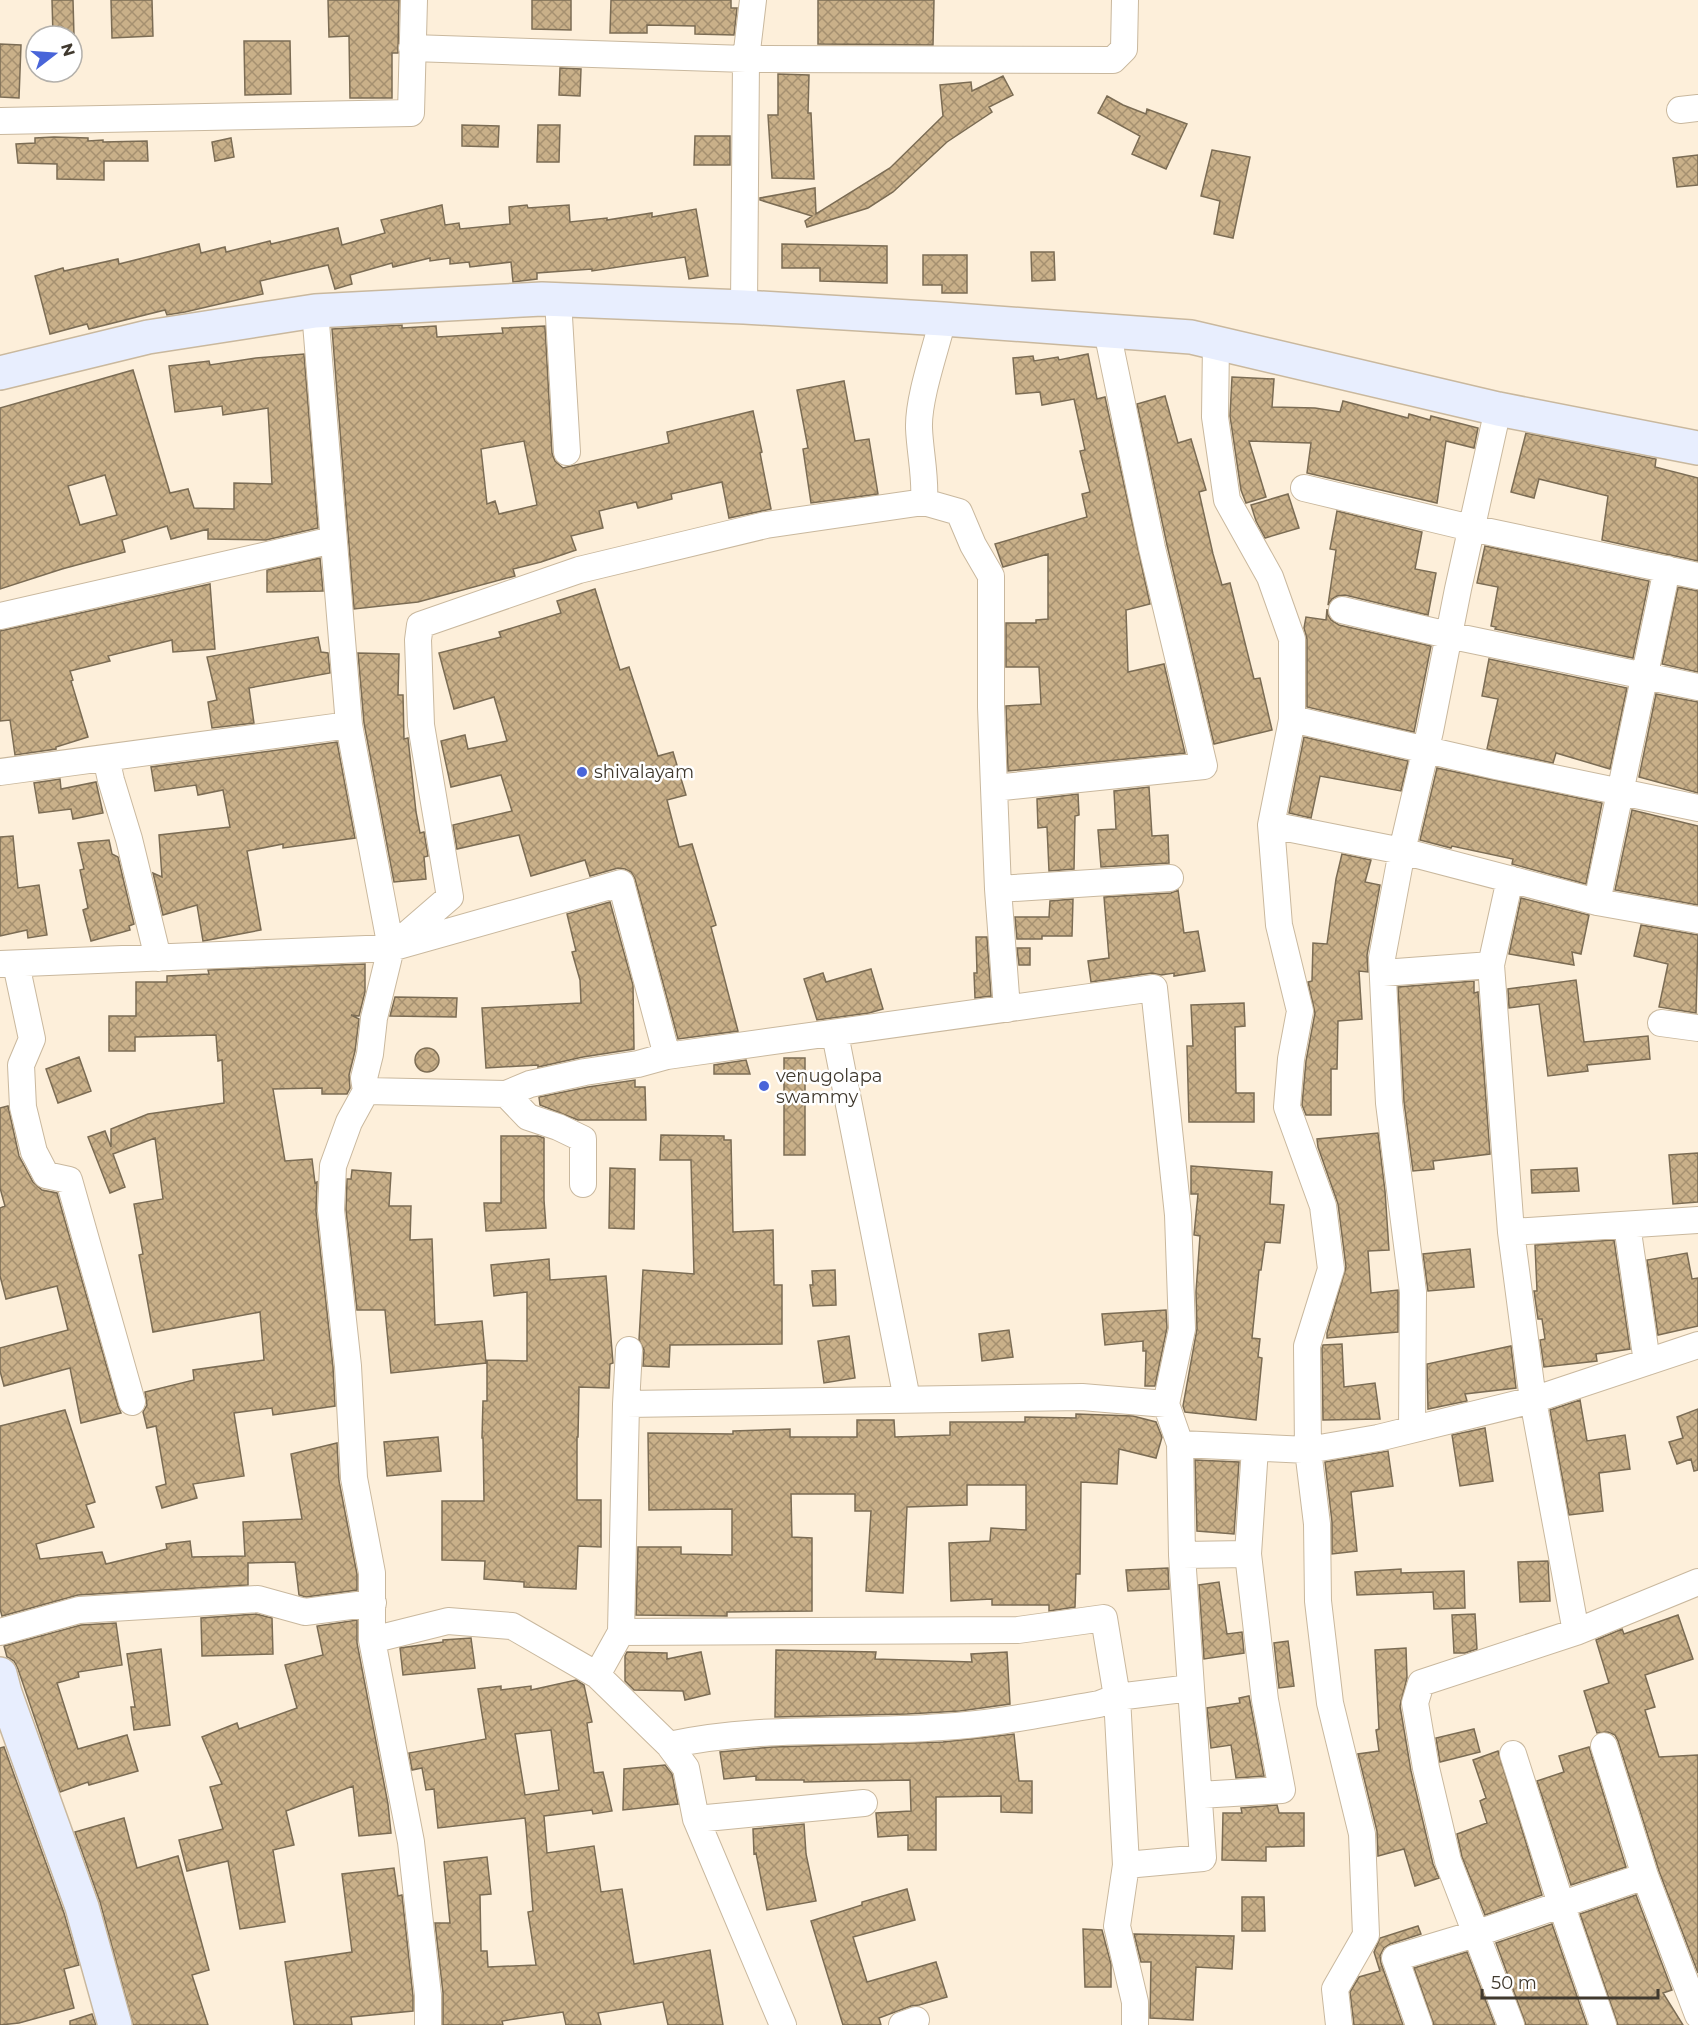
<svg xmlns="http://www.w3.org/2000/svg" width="1698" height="2025" font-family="Montserrat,sans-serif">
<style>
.building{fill:url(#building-cross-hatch);stroke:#7b6c54;stroke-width:1.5;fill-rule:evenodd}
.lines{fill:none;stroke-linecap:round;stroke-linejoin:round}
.street-casing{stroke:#c9b89e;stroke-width:28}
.secondary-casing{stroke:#c9b89e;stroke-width:36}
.street{stroke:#fff;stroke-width:26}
.secondary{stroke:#e8eefe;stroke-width:33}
.poi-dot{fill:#4965d9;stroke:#fff;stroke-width:2}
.labels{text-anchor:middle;stroke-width:5;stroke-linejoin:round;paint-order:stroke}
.poi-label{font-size:18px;fill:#40392e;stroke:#fff;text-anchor:start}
</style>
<defs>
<pattern id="building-cross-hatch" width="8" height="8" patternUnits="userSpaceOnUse" patternTransform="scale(1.5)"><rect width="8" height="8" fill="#c9b089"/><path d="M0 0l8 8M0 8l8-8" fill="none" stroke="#a59070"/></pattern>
</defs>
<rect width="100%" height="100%" fill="#fdefda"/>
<!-- building -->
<path class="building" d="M52 0H73L74 36H53Z
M111 0H152L153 36 112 38Z
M328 0H399L398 53H392V98H350L349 36 329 37Z
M532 0H571V30L532 29Z
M611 0H731V8H737L734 35 695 34V26L647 25V33H610Z
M818 0H934L933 45 818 44Z
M244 41H290L291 94 245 95Z
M0 44 21 45 19 98 0 97Z
M560 68 581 69 580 96 559 95Z
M778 74 809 75 808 113H811L814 179 772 178 768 115H778Z
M1003 76 1013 95 989 107 992 112 947 142 893 192 868 208 807 227 805 221 812 216 760 200V198L815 188 816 214 890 168 943 116 940 85 971 82 972 91Z
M1107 96 1123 105 1146 114 1147 109 1187 124 1166 169 1132 154 1140 136 1098 113Z
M462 125 499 126 498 147 462 146Z
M538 125H560L559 162H537Z
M695 136H730V165H694Z
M54 137 88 138V141L103 140V142L147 141 148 161H104V180L57 179V164L18 163 16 144 35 143V138Z
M231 138 234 157 215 161 212 142Z
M1212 150 1250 157 1233 238 1214 234 1220 201 1201 196Z
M1698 155V185L1677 187 1673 158Z
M442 205 445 225 459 223 460 229 510 224 509 207 527 205 528 208 569 205 570 222 607 218V220L652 213V217L696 209 708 276 689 279 685 257 592 271V269L537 273V279L513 282 511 262 470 267 469 262 450 264V258L430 261V258L393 267 392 263 350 275 352 284 335 289 328 265 260 281 263 294 241 299 185 312 167 315 165 310 89 329 87 324 50 334 35 276 63 268 64 271 118 259 119 264 199 244 201 253 225 247 226 252 270 241 271 244 338 228 342 245 385 233 381 220Z
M782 244 887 246V283L820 281V268H782Z
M1031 252H1054L1055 280 1032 281Z
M923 255H967V293H942V285H923Z
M402 325V328L436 326 437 337 503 333 502 328 545 326 552 453 555 461 563 468 669 443 667 432 753 411 762 452 760 453 771 509 729 518 722 482 671 494 672 499 638 508 636 502 599 511 603 528 571 536 576 550 541 562 513 569 515 576 418 602 354 609 332 329ZM524 441 537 505 499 514 495 501 487 504 481 449Z
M304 354 318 528 266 540 208 539V529L171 539 167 526 122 540 125 552 62 569 0 589V408L133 370 170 493 188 489 194 508 234 509V483L272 484 268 408 223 415 222 406 175 412 169 366 209 361 210 365 256 358ZM105 475 117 515 80 525 68 486Z
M1088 354 1097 399 1105 397 1150 604 1126 610 1128 672 1164 664 1185 753 1008 771 1006 706 1041 704 1039 667H1006V623H1036V620L1048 619V554L1003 567 995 544 1087 517 1082 494 1090 492 1080 451 1085 450 1074 399 1042 405 1040 392 1016 394 1013 358 1033 356 1034 361 1058 357 1059 360Z
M1232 377 1274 379 1272 407 1315 408 1340 412 1343 401 1408 418 1409 414 1430 420 1431 416 1478 428 1474 448 1446 441 1437 503 1307 473 1311 443 1249 441 1266 497 1246 503 1241 490 1230 416Z
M844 381 855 441 869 439 878 494 811 503 803 449 808 448 797 390Z
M1165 396 1178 443 1191 439 1206 490 1199 492 1213 554 1222 585 1230 583 1254 679 1260 678 1272 730 1214 744 1167 545 1137 404Z
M1526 433 1656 459 1655 467 1698 478V561L1602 540 1608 496 1539 479 1534 498 1511 492Z
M1288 494 1299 528 1265 538 1256 521 1251 505Z
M1337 511 1422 532 1415 569 1436 573 1428 615 1345 595 1337 596 1332 599 1328 605 1336 550 1330 549Z
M1485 546 1649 581 1633 658 1495 629 1496 627 1491 626 1498 587 1477 583Z
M320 558 323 591 267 592V570Z
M210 584 215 649 173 652 172 640 108 656 110 661 70 671 73 680 71 681 88 737 56 747V749L15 755 10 720 0 721V631Z
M1678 587 1698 591V672L1662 664Z
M595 589 620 670 629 667 658 756 673 752 686 795 667 800 679 847 692 844 716 925 711 927 738 1031 678 1039 635 879 631 872 625 869 618 868 590 876 585 860 531 876 519 835 457 849 453 825 512 811 501 775 451 787 441 741 465 735 468 749 507 741 494 697 454 709 439 653 501 637 499 632 561 613 557 601Z
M1327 609 1328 615 1331 620 1339 625 1431 646 1414 732 1307 707V639L1304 628 1306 617 1326 620Z
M318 637 321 652 328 653 330 673 249 688 254 723 212 728 208 702 217 700 207 657Z
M358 653 399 654 398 695H403L404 739 408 738 416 812 420 833 424 832 428 856 424 857 426 879 394 882 364 723Z
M1489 659 1627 688 1610 769 1556 753 1553 763 1487 749 1498 699 1482 696Z
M1656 694 1698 702V793L1639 777Z
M1304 737 1408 761 1401 791 1320 776 1311 818 1289 813Z
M337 742 355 838 283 848V844L247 851 261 930 203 941 197 905 163 915 153 873 162 877 159 835 230 827 223 790 198 795 196 785 155 791 151 767Z
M1437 768 1602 803 1586 884 1512 864 1513 859 1452 846 1451 848 1420 840Z
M60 779 61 789 96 782 103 813 73 819 71 809 39 813 34 783Z
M1149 787 1152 836 1168 835 1169 863 1101 867 1098 830 1116 829 1114 791Z
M1078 794 1079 815 1075 816 1074 869 1049 871 1047 827 1038 828 1037 799Z
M1632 810 1698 826V905L1615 890Z
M13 836 18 888 39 885 47 935 28 938 27 930 0 936V837Z
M109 840 112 854 118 857 134 924 129 926 130 930 91 941 83 910 88 908 80 870 84 869 78 843Z
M1342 854 1371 860 1365 882 1380 885 1367 955 1368 972 1359 971 1362 1019 1338 1021 1337 1069H1331V1115H1306L1302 1105 1306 1061 1315 1013 1308 982 1312 981 1313 943 1327 944 1336 879Z
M1178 890 1184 933 1198 931 1205 971 1174 976V973L1161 975 1152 973 1091 982 1088 961 1109 958 1104 897 1171 893Z
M1521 898 1589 915 1581 954 1572 952 1574 965 1509 954Z
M1073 899 1072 936H1042V939H1017L1015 917H1049L1050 901Z
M610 902 633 985 634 1049 583 1057 538 1067V1065L486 1068 482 1008 581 1003 580 980 572 952 576 951 567 914Z
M1641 925 1698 935 1696 1013 1659 1007 1668 964 1634 956Z
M976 937H987L991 996 975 998 974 973H977Z
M1017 948H1030V965H1019Z
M365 964V992L359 1016 351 1015 359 1019 355 1051 349 1075 350 1088 347 1094H322V1088L273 1089 285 1161 312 1159 315 1183 317 1182 316 1211 333 1367 335 1406 273 1415 272 1408 234 1413 244 1476 193 1484 197 1498 162 1508 156 1487 166 1484 156 1426 147 1428 143 1412 147 1405 145 1392 194 1380 193 1370 264 1360 260 1312 153 1332 139 1255 143 1254 134 1204 163 1199 155 1138 113 1154 125 1187 110 1193 88 1137 105 1131 111 1147V1129L148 1114 224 1103 222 1060 218 1061 216 1035 135 1037V1051H109V1016H136V982H167V976L209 974 208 970Z
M871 969 883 1009 869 1013 817 1020 804 979 823 973 826 982Z
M1576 980 1584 1042 1648 1036 1650 1059 1587 1065 1588 1071 1548 1076 1539 1004 1509 1008 1508 989Z
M1474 981V993L1478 992 1490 1154 1433 1161 1434 1169 1413 1171 1404 1102 1398 987Z
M395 997 457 998 456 1017 390 1016Z
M1244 1003 1245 1026 1235 1027 1236 1093H1254V1122H1189L1187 1046H1193L1191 1005Z
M415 1060a12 12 0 1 1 24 0a12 12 0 1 1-24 0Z
M79 1057 91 1091 58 1103 46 1069Z
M784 1058H805V1155H784Z
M746 1060 750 1074H714V1065Z
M635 1080V1087H645L646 1120H578L540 1105 539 1097 588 1087Z
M8 1106 19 1156 33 1182 42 1190 57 1193 118 1406 121 1413 81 1423 70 1368 4 1386 0 1371V1348L68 1330 57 1286 6 1299 0 1276V1208L5 1206 0 1188V1108Z
M1378 1133 1385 1191 1389 1250 1368 1251 1371 1293 1398 1290V1332L1327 1338V1333L1346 1267 1338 1204 1318 1147 1317 1139Z
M661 1135 724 1136V1140H731L733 1232 773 1230 774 1285H782V1344L670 1345 669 1367 643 1366 644 1350 639 1340 643 1270 694 1274 691 1160H660Z
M501 1136H538L544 1138V1200L546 1228 486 1231 484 1203H501Z
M1698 1153V1202L1673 1204 1669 1155Z
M1191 1166 1272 1172 1270 1204 1284 1205 1280 1243 1265 1242 1261 1270H1259L1252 1338 1260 1339 1258 1357 1262 1358 1256 1420 1185 1412 1183 1406 1197 1329 1196 1292 1200 1236 1194 1235 1198 1194H1191Z
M610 1168 635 1169 634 1229 609 1228Z
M1577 1168 1579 1191 1532 1193 1531 1170Z
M352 1170 391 1173 389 1206H411L410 1240 432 1239 435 1325 482 1321 486 1363 391 1373 385 1310H357L346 1210 347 1179H351Z
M1614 1240 1630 1349 1596 1354 1597 1361 1544 1367 1540 1340 1545 1339 1542 1319H1538L1534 1291H1537L1535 1245Z
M1470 1249 1474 1287 1428 1291 1423 1254Z
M1687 1253 1692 1279 1698 1278V1326L1658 1335 1647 1260Z
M549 1259 550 1280 606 1276 613 1363 610 1364 609 1388 579 1387 578 1437H577V1500H601V1547L578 1546 576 1589 524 1587V1582L484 1579 485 1561 442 1560V1501H484L483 1438H482L483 1401H487V1360L527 1361V1292L494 1296 491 1265Z
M835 1270 836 1305 813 1306 810 1285H813L812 1271Z
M1166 1310 1167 1328 1155 1386H1145L1146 1351H1143V1341L1105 1345 1102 1314Z
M1009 1330 1013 1357 982 1361 979 1334Z
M849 1336 855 1378 824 1383 818 1341Z
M1342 1344 1344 1387 1375 1383 1380 1419 1323 1420 1322 1348 1323 1345Z
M1511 1346 1516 1388 1465 1394 1467 1401 1428 1409 1427 1364Z
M1580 1400 1587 1441 1625 1435 1630 1469 1599 1473 1603 1511 1569 1515 1550 1410Z
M1698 1409V1470L1694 1471 1691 1459 1677 1464 1669 1442 1683 1438 1677 1417Z
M65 1410 95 1502 86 1505 94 1527 36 1544 40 1559 102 1552 106 1564 167 1549 166 1544 190 1541 192 1557 245 1556 243 1522 302 1519 291 1454 337 1443 339 1481 357 1574V1590L306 1597 299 1595 295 1562 248 1563V1585L78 1595 2 1616 0 1609V1426Z
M1076 1414 1133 1416 1156 1422 1162 1437 1156 1458 1119 1449 1117 1484 1081 1482 1080 1574H1076L1075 1607 1049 1611V1605H992V1599L951 1601 949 1543 990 1541 991 1528 1026 1530V1485H967V1505L907 1507 903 1593 866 1591 871 1511H855V1494H791L792 1537 812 1538V1611L727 1612V1616L636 1615 638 1547H681V1554L732 1555V1509L649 1510 648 1433 733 1434V1431L790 1429V1437H857V1420H894L895 1437 950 1435V1422H1025V1417L1076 1418Z
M1485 1428 1493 1481 1460 1486 1452 1435Z
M438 1437 441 1471 387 1476 384 1442Z
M1388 1451 1393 1486 1351 1492 1357 1551 1332 1554V1522L1325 1462Z
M1195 1460 1239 1462 1234 1534 1197 1531Z
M1548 1561 1550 1601 1520 1602 1518 1562Z
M1168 1568 1169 1589 1128 1591 1126 1570Z
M1401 1569V1573L1464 1571 1465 1608 1434 1609 1433 1592 1357 1595 1355 1572Z
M1219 1582 1227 1634 1242 1632 1244 1653 1204 1659 1199 1585Z
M256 1614 272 1618 273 1654 202 1656 201 1618Z
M1475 1614 1477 1649 1465 1653H1454L1452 1615Z
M1678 1615 1693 1659 1645 1675 1655 1707 1645 1710 1659 1757 1698 1755V1973L1659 1871 1618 1741 1615 1735 1608 1732 1597 1733 1584 1691 1609 1683 1596 1640 1622 1629 1624 1634Z
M357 1620V1643L388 1804 391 1833 359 1836 353 1786 286 1811 294 1845 273 1850 285 1922 240 1929 228 1861 187 1871 179 1840 223 1829 210 1787 222 1784 202 1737 237 1723 239 1729 297 1708 285 1665 323 1655 317 1626Z
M116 1623 122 1665 78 1672 79 1677 57 1683 78 1749 127 1735 138 1771 89 1785 88 1782 60 1792 18 1669 14 1661 7 1657 4 1646 81 1625Z
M471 1638 475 1668 403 1675 400 1648 443 1642V1640Z
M1288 1641 1294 1686 1279 1688 1274 1643Z
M1406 1648 1407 1678 1400 1706 1411 1771 1433 1864 1439 1878 1415 1886 1404 1849 1378 1856 1377 1831 1358 1754 1379 1751 1376 1730 1379 1729 1375 1650Z
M161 1649 170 1725 134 1730 131 1707H135L127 1654Z
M776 1650 876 1652 875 1659 972 1662 971 1654 1007 1652 1010 1704 960 1711 907 1714 775 1717Z
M627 1652 667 1653V1659L701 1652 710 1694 685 1700 683 1691 634 1690 625 1681V1656Z
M576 1680 584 1685 592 1722 587 1723 594 1773 603 1772 612 1811 593 1814 592 1810 544 1816 547 1853 594 1846 601 1892 622 1889 634 1964 710 1950 723 2025H668L663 2002 598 2013 601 2025H566L563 2012 502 2021 503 2025H443V1993L435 1923H450L444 1862 487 1857 491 1894 480 1895 481 1951H487L488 1967 536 1965 528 1912 533 1911 526 1827 525 1818 438 1828 434 1789 426 1790 422 1768 412 1770 409 1753 486 1739 478 1689 501 1686V1690L531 1686V1690ZM551 1730 559 1790 525 1795 515 1734Z
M1249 1696 1264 1776 1236 1778 1231 1745 1211 1748 1207 1708 1240 1703 1239 1698Z
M1474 1729 1480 1752 1440 1762 1436 1738Z
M1014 1734 1019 1781H1032V1813L1001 1812V1796L936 1797V1850H908V1835L878 1837 876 1813 911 1811 910 1780 804 1782V1780H756V1776L724 1779 720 1752 772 1747 943 1742Z
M4 1747 64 1913 79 1965 64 1969 74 2008 19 2023 0 2025V1748Z
M1589 1747 1626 1867 1571 1885 1537 1781 1564 1772 1559 1756Z
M1498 1751 1542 1895 1485 1915 1462 1857 1457 1834 1487 1823 1480 1801 1486 1798 1473 1760Z
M665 1765 672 1774 678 1804 623 1810 624 1769Z
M1277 1805 1279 1813H1304V1846L1266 1847V1861L1222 1860 1223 1813H1242L1241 1808Z
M124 1818 137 1868 178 1856 209 1970 192 1975 208 2025H133L100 1902 75 1832Z
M804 1824 806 1854 816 1901 767 1910 756 1853 754 1854 753 1829Z
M394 1868 398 1896 402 1895 413 1996V2011L351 2017 352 2025H294L285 1962 352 1952 342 1874Z
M907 1889 915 1920 853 1937 867 1982 936 1962 947 1997 919 2005 911 2006 879 2018 881 2025H843L811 1921 862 1905V1902Z
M1636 1895 1672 1990 1663 1993 1683 2025H1618L1580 1914Z
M1242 1897H1264L1265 1931H1242Z
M1552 1924 1587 2025H1526L1496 1943Z
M1418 1926 1421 1934 1390 1944 1384 1948 1380 1956 1381 1963 1403 2025H1354L1350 1992 1359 1977 1380 1971 1374 1952 1380 1938Z
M1083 1929 1102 1930 1111 1964V1987H1085Z
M1134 1934 1234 1936 1232 1969 1196 1967 1193 2020 1150 2018 1151 1962H1141Z
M1467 1952 1495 2025H1434L1414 1968Z
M92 2014 96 2025H70V2021Z"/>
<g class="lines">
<!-- street casing -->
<g class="street-casing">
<path id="street" d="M412 48 746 59 1113 60 1124 49 1125 0
M1680 110 1698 108
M0 121 411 113 414 0
M558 300 567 452
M744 307 746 59 753 0
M315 311 349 725 391 948 374 1018 370 1054 364 1078 366 1091 349 1122 333 1166 331 1210 348 1366 354 1478 372 1573V1640L411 1842 428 1995V2025
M1216 343 1215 417 1227 500 1270 577 1292 639V720L1271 825 1279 925 1300 1011 1291 1059 1287 1107 1323 1206 1331 1269 1307 1346 1308 1450 1317 1524 1318 1601 1330 1703 1362 1834 1366 1935 1335 1989 1339 2025
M1304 488 1471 528 1698 576
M924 502 959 512 973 545 991 576V707L994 788 998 889 1007 1009
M1342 610 1448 635 1698 687
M0 616 333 540
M1292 719 1496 766 1698 808
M106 758 111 780 129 839 158 958
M0 772 349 725
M994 788 1204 766 1152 548 1107 331
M1271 825 1402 851 1597 902 1698 920
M1510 879 1491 965 1511 1232 1533 1400 1576 1632 1421 1683 1415 1703 1426 1768 1448 1861 1511 2025
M998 889 1170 878
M1597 902 1667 569
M398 942 450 897 421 725 418 640 420 625 579 570 766 525 924 502C926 477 920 453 919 428 918 398 936 348 943 319
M0 964 391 948 621 883 667 1056 1154 988 1178 1215 1182 1329 1166 1404 1180 1444 1182 1555 1191 1688 1117 1697 1104 1618 1018 1630 621 1632
M16 964 32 1039 21 1065 23 1107 34 1152 46 1175 69 1180 132 1402
M1383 973 1491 965
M1661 1023 1698 1028
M835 1034 907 1399
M366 1091 506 1094 530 1084 585 1072 638 1064 667 1056
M506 1094 528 1117 558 1127 583 1139V1184
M1627 1225 1647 1362
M1511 1232 1698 1220
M626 1404 1082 1397 1166 1404
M1412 1428 1413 1292 1389 1103 1382 958 1402 851 1430 731 1458 589 1498 409
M1180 1444 1308 1450 1378 1438 1533 1400 1698 1345
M1182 1555 1248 1554
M0 1632 79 1610 258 1599 305 1612 373 1603
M1576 1632 1698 1582
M372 1640 448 1621 512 1626 597 1675 669 1745 686 1768 696 1819 783 2025
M597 1675 621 1632 626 1404 629 1350
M669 1745C759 1725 851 1734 942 1727 994 1724 1047 1713 1099 1704L1117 1697 1126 1865 1203 1858 1191 1688
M1604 1746 1645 1876 1698 2015
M1513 1754 1561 1904 1603 2025
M1199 1795 1282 1790 1265 1700 1248 1554 1255 1448
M696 1819 864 1803
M1126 1865 1117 1926 1135 2002V2025
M902 2025 916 2020
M1419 2025 1395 1958 1475 1934 1645 1876"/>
</g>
<!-- secondary casing -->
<g class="secondary-casing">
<path id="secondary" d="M0 373 148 337 315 311 542 299 744 307 943 319 1191 337 1498 409 1698 448
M0 1674 5 1693 82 1907 115 2025"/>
</g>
<!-- street -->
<use href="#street" class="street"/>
<!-- secondary -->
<use href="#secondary" class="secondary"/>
</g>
<!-- markers -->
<g class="poi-dot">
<circle cx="582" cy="772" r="6"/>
<circle cx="764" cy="1086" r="6"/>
</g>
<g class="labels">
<!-- poi labels -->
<g class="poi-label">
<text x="594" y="778">shivalayam</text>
<text x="776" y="1082">venugolapa<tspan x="776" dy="21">swammy</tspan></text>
</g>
</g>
<!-- north arrow -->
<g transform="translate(54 54) rotate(73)"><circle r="28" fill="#ffffff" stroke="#b3b0ab" stroke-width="1.5"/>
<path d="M0-4.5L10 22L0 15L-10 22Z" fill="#4965d9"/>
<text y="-9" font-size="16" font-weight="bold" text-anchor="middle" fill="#40392e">N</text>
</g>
<!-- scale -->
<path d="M1482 1989v9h176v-9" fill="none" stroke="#40392e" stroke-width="3"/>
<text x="1491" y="1989" font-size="18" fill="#40392e" stroke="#ffffff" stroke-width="4.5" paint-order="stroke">50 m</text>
</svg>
